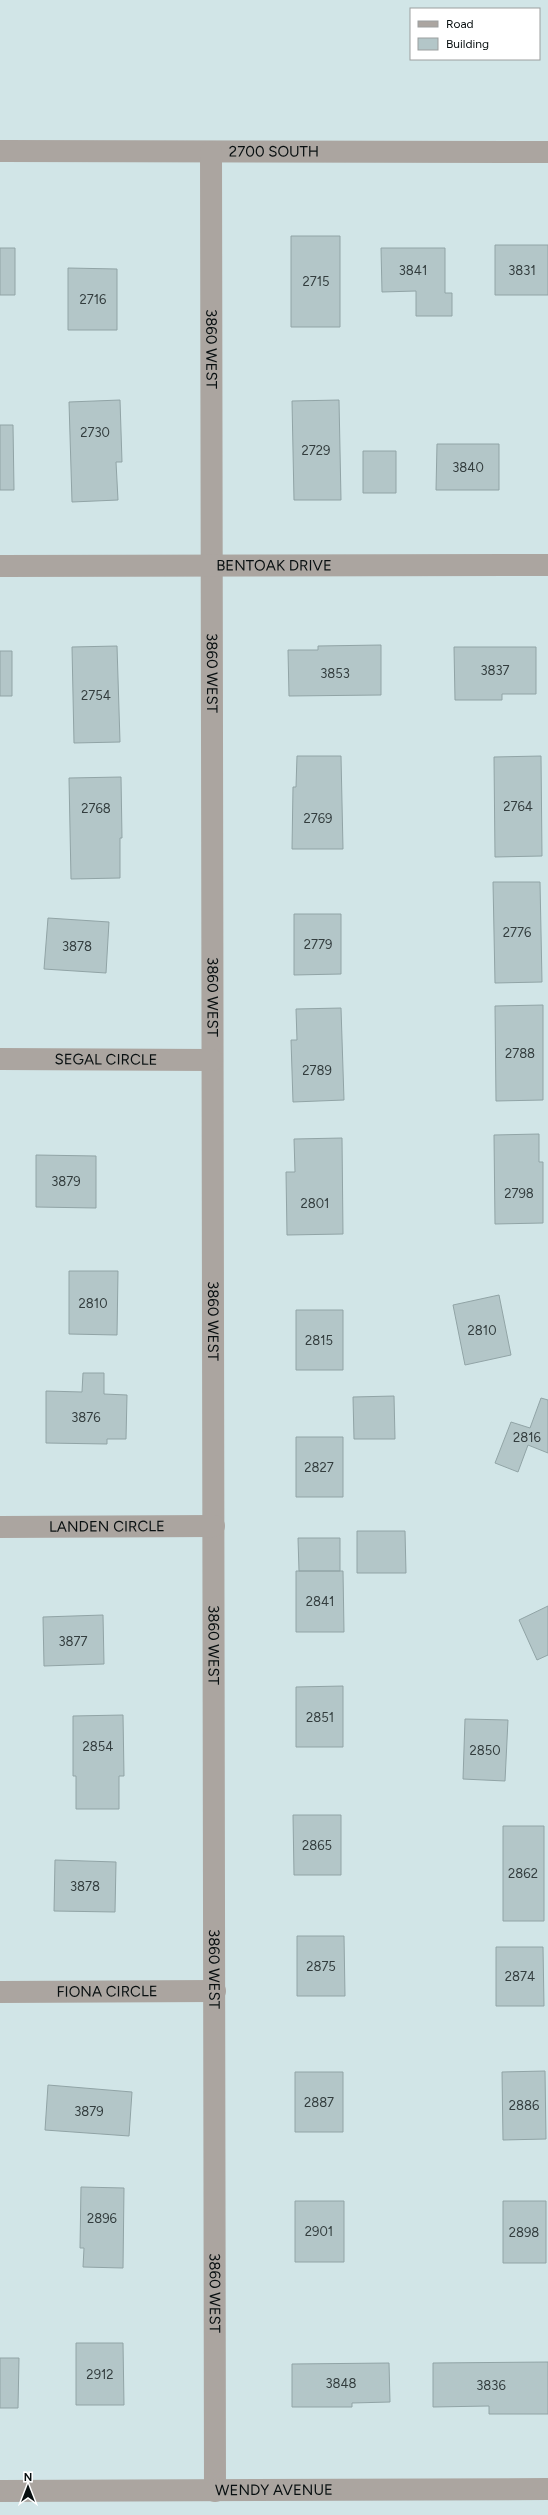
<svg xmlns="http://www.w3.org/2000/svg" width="548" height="2515" font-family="Figtree,sans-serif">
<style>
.building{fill:#b3c6c8;stroke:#91a4a6}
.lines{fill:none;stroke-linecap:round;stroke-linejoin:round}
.street{stroke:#aba5a0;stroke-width:22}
.labels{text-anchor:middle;stroke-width:3;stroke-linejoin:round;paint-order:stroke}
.number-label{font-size:13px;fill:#333d3e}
.street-label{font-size:15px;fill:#080f10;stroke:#fff}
</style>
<rect width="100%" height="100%" fill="#d1e5e7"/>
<!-- building -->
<path class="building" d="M291 236H340V327H291Z
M495 245H548V295H495Z
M0 248H15V295H0Z
M381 248H445V293H452V316H416V291L382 292Z
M68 268 117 269V330H68Z
M120 400 122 462H116L118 500 72 502 69 402Z
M339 400 341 500H294L292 401Z
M0 425H13L14 490H0Z
M437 444H499V490H436Z
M363 451H396V493H363Z
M381 645V695L289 696 288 650H318V646Z
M117 646 120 742 74 743 72 647Z
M454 647H536V694H502V700H455Z
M0 651H12V696H0Z
M297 756H341L343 849H292L293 787H296Z
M541 756 542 856 495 857 494 757Z
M121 777 122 838H120V878L71 879 69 778Z
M493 882H540L542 982 495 983Z
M294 914H341V974L294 975Z
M48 918 109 922 106 973 44 969Z
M543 1005V1100L496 1101 495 1006Z
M341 1008 344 1100 293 1102 291 1040H297L296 1009Z
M539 1134V1162H543V1223L495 1224 494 1135Z
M342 1138 343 1234 287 1235 286 1172H295L294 1139Z
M36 1155 96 1156V1208L36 1207Z
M69 1271H118L117 1335 69 1334Z
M499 1295 511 1355 465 1365 453 1305Z
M296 1310H343V1370H296Z
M83 1373H104V1394L127 1395 126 1439H107V1444L46 1443V1391L82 1392Z
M394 1396 395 1439H354L353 1397Z
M541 1398 548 1400V1453L528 1445 518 1472 495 1463 511 1422 530 1428Z
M296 1437H343V1497H296Z
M357 1531H405L406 1573H357Z
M298 1538H340V1571H299Z
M296 1571H343L344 1632H296Z
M548 1606V1655L537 1660 519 1620Z
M103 1615 104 1664 44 1666 43 1617Z
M343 1686V1747H296V1687Z
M123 1715 124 1776H119V1809H76V1776H73V1716Z
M465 1719 508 1720 505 1781 463 1779Z
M293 1815H341V1875H294Z
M503 1826H544V1921H503Z
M55 1860 116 1862 115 1912 54 1911Z
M297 1936H344L345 1996H297Z
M496 1947H543L544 2006H496Z
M545 2071 546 2139 503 2140 502 2072Z
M295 2072H343V2132H295Z
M48 2085 132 2092 129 2136 45 2130Z
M81 2187 124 2188 123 2268 83 2267 84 2248H80Z
M295 2201H344V2262H295Z
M503 2201H546V2263H503Z
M76 2343H123L124 2405H76Z
M0 2358H19L18 2408H0Z
M548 2362V2414H489V2406L433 2407V2363Z
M389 2363 390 2402 352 2403V2407H292V2364Z"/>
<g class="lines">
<!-- street -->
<g class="street">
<path id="s1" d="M0 151 548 152"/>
<path id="s2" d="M211 152 215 2491"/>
<path id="s3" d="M0 566 548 565"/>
<path id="s4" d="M0 1059 212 1060"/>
<path id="s5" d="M0 1527 214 1526"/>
<path id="s6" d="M0 1992 215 1991"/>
<path id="s7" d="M0 2491 548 2489"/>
</g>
</g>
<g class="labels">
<!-- number labels -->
<g class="number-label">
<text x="413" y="275">3841</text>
<text x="522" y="275">3831</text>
<text x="316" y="286">2715</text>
<text x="93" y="304">2716</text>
<text x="95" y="437">2730</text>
<text x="316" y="455">2729</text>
<text x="468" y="472">3840</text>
<text x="495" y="675">3837</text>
<text x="335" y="678">3853</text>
<text x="96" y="700">2754</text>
<text x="518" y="811">2764</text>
<text x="96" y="813">2768</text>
<text x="318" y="823">2769</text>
<text x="517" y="937">2776</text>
<text x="318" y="949">2779</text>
<text x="77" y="951">3878</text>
<text x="520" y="1058">2788</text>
<text x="317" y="1075">2789</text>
<text x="66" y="1186">3879</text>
<text x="519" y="1198">2798</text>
<text x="315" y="1208">2801</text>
<text x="93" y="1308">2810</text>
<text x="482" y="1335">2810</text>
<text x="319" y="1345">2815</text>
<text x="86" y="1422">3876</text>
<text x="527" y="1442">2816</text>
<text x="319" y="1472">2827</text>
<text x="320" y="1606">2841</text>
<text x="73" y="1646">3877</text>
<text x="320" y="1722">2851</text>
<text x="98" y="1751">2854</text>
<text x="485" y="1755">2850</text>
<text x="317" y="1850">2865</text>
<text x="523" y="1878">2862</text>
<text x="85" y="1891">3878</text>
<text x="321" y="1971">2875</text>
<text x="520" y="1981">2874</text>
<text x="319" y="2107">2887</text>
<text x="524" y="2110">2886</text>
<text x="89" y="2116">3879</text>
<text x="102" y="2223">2896</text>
<text x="319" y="2236">2901</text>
<text x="524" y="2237">2898</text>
<text x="100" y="2379">2912</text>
<text x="341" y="2388">3848</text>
<text x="491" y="2390">3836</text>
</g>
<!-- street labels -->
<g class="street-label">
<text dy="5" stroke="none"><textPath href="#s1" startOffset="274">2700 SOUTH</textPath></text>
<text dy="5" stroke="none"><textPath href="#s2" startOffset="197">3860 WEST</textPath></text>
<text dy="5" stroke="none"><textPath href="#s3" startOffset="274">BENTOAK DRIVE</textPath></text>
<text dy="5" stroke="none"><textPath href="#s2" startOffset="521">3860 WEST</textPath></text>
<text dy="5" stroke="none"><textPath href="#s2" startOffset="845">3860 WEST</textPath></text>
<text dy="5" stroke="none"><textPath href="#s4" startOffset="106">SEGAL CIRCLE</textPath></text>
<text dy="5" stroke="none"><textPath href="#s2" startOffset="1169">3860 WEST</textPath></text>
<text dy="5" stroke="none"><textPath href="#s5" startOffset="107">LANDEN CIRCLE</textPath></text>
<text dy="5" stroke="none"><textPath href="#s2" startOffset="1493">3860 WEST</textPath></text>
<text dy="5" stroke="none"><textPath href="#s2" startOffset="1817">3860 WEST</textPath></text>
<text dy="5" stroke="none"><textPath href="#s6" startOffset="107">FIONA CIRCLE</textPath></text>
<text dy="5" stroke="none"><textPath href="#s2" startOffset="2141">3860 WEST</textPath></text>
<text dy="5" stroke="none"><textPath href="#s7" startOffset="274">WENDY AVENUE</textPath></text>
</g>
</g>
<!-- legend -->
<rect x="410" y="8" width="130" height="52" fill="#ffffff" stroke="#9c9f9f"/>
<rect x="418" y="21" width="20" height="6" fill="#aba5a0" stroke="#9c9f9f"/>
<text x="446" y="28" font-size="12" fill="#080f10">Road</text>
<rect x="418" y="38" width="20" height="12" fill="#b3c6c8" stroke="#9c9f9f"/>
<text x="446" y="48" font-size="12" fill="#080f10">Building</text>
<!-- north arrow -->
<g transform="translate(28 2487)" stroke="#ffffff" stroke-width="3" paint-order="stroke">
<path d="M0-3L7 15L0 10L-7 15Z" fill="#080f10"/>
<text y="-6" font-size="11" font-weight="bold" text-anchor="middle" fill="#080f10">N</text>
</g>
</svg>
